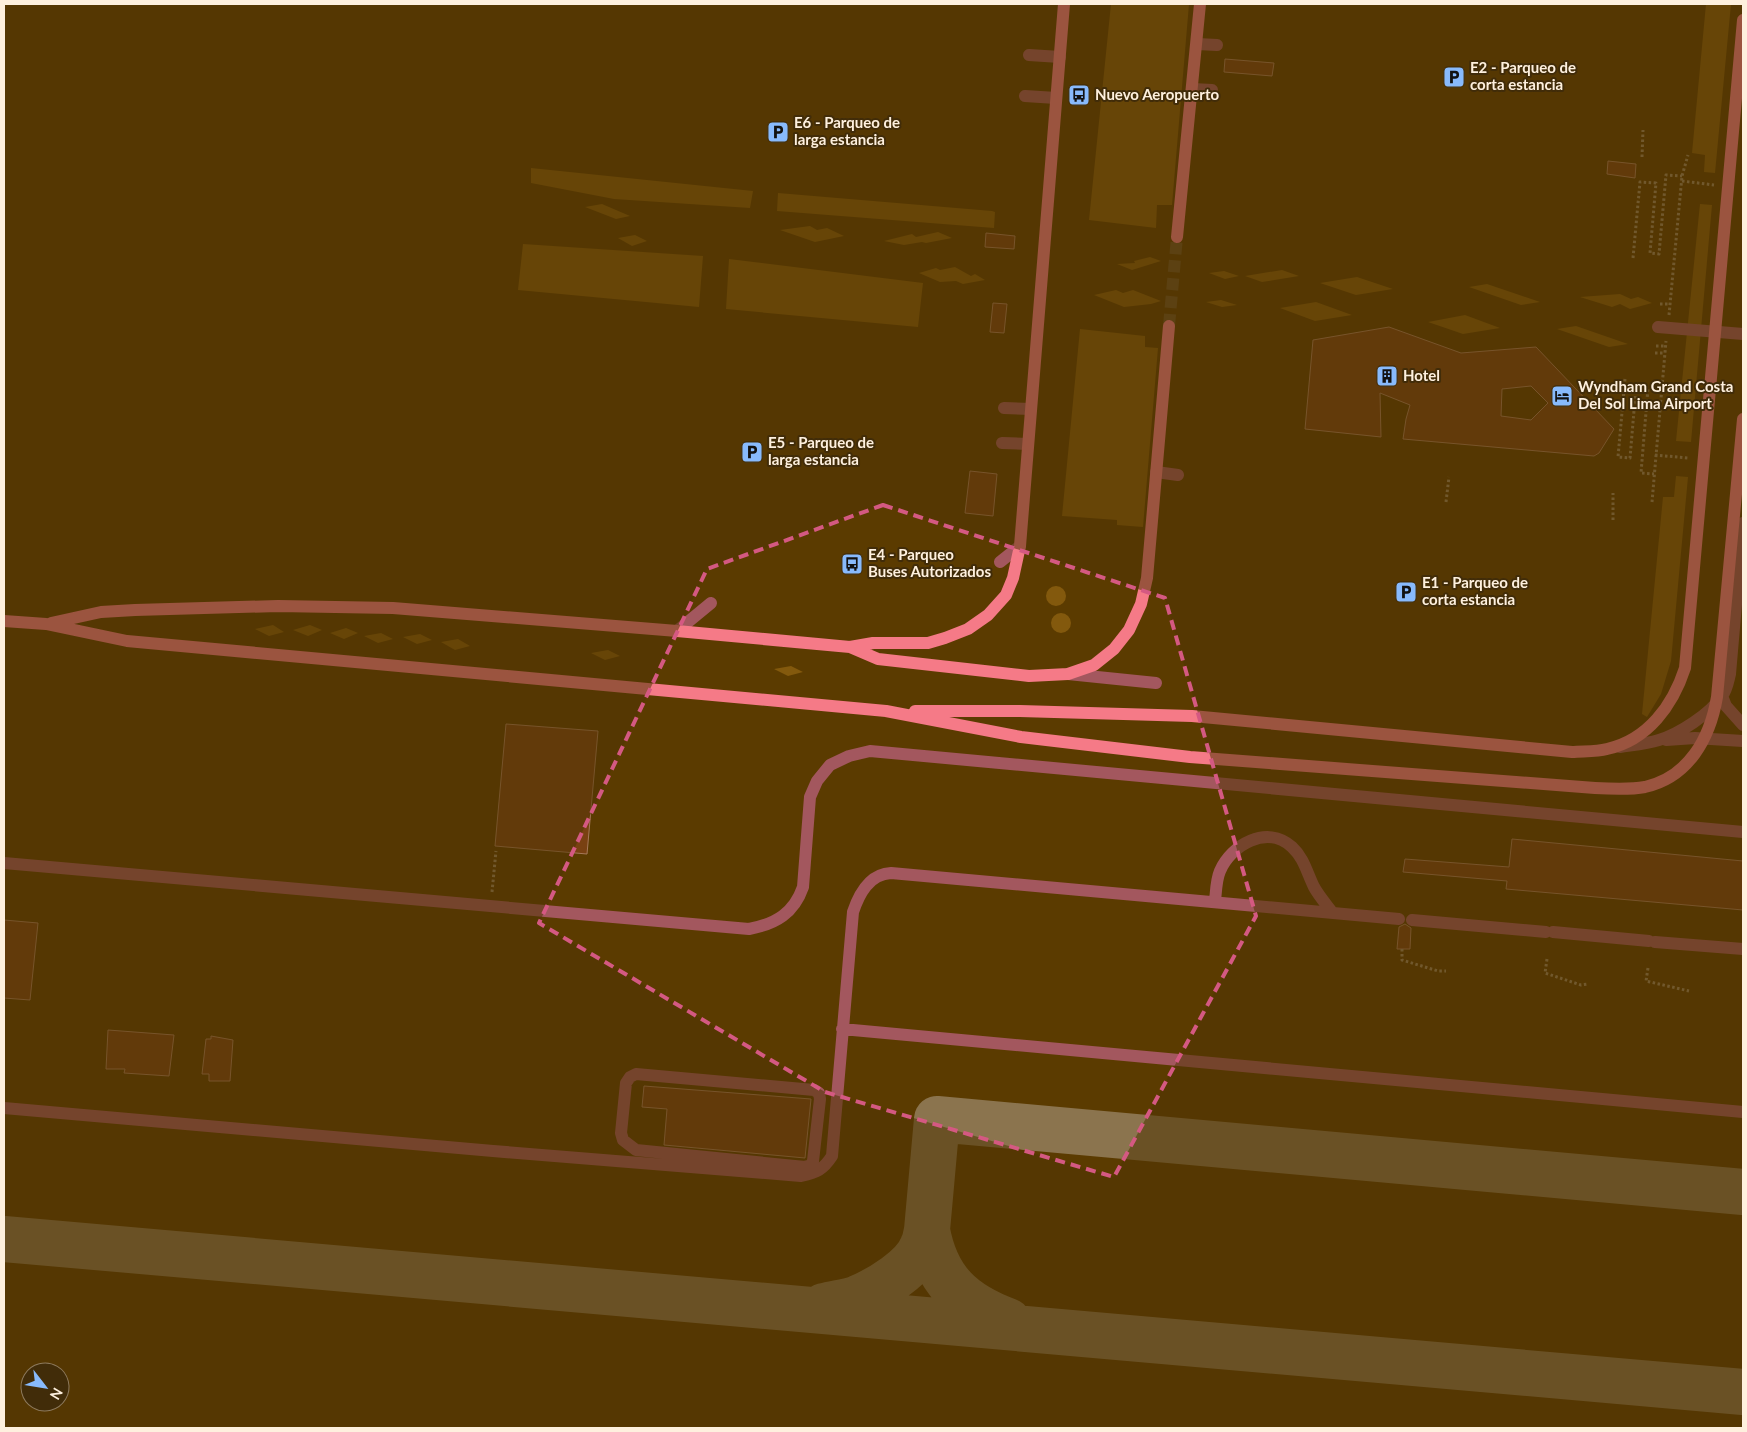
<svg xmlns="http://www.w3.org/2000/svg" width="1747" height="1432" font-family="Lato,sans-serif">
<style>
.built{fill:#5b3b00;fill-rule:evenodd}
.green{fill:#83590d}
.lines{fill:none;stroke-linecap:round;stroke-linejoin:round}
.taxiway{stroke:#8b744e;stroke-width:46}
.building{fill:#794112;stroke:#a6795a;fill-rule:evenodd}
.major-tunnel{stroke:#6a5025;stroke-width:12;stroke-dasharray:12 6;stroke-linecap:butt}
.path{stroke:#9a8460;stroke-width:3;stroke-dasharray:2.5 2.5;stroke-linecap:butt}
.minor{stroke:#a3575e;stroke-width:12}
.major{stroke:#f57a87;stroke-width:12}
.marked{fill:none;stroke:#d45982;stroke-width:4;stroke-dasharray:10 6;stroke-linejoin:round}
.labels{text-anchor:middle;stroke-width:4;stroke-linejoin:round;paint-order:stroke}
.poi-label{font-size:15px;font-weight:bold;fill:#fef0de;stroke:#412c09;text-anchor:start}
</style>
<rect width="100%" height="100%" fill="#503404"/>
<!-- built -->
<path class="built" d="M4 4H1743V1428H4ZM30 1372H60V1402H30Z"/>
<!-- green -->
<path class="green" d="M1110 4H1189L1172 205H1157L1156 228 1089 220 1111 4Z
M1706 4H1731L1715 173 1704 172 1705 155 1692 153Z
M531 168 753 191 750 208 614 199 531 183Z
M778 193 992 211 995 212 994 228 777 211Z
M602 204 630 216 616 219 585 207Z
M1700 204 1712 205 1691 442 1676 441Z
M810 226 817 230 827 228 844 236 815 242 780 230Z
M938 232 952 238 926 243 922 242 904 245 884 241 912 234 916 237Z
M635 235 647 241 632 246 618 238Z
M523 244 703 256 699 307 518 290Z
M1150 257 1161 261 1132 270 1117 264 1135 263 1134 261Z
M729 259 923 283 918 327 726 309Z
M955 267 971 276 975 274 985 280 963 284 956 281 940 282 919 273 936 268 940 270Z
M1282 270 1299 276 1262 282 1245 276Z
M1224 271 1239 276 1225 279 1209 273Z
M1357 277 1393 289 1356 295 1320 283Z
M1487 284 1540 302 1521 305 1469 287Z
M1116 290 1123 293 1133 290 1161 301 1151 304 1124 307 1094 295Z
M1620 294 1631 299 1638 297 1652 303 1630 309 1620 304 1612 307 1580 297Z
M1221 300 1237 305 1222 307 1206 302Z
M1316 302 1352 315 1315 321 1280 308Z
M1465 315 1500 328 1463 334 1428 322Z
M1576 326 1628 344 1609 347 1557 329Z
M1080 329 1145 336V347L1158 348 1143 527 1117 525V520L1062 516Z
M1676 476 1688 477 1671 661 1661 694 1647 717 1642 714 1663 497H1674Z
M1046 596a10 10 0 1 1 20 0a10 10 0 1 1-20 0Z
M1051 623a10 10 0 1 1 20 0a10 10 0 1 1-20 0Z
M273 625 284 632 269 636 255 629Z
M310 625 322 630 308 636 293 630Z
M346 628 358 633 344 639 330 633Z
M381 633 393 639 378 643 364 636Z
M420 634 432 640 417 644 403 637Z
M458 639 470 646 455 650 441 642Z
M608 650 620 656 605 660 591 653Z
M791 666 803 672 788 676 774 669Z"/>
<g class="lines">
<!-- taxiway -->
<path class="taxiway" d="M927 1230C936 1280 962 1304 1008 1321
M4 1239 1743 1392
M824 1306C835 1303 847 1302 858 1298 879 1289 915 1268 923 1245 925 1241 926 1235 927 1230L937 1119 1743 1192"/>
</g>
<!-- building -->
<path class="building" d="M1225 59 1274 63 1272 76 1224 72Z
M1608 161 1636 164 1635 178 1607 174Z
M986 233 1015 236 1014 249 985 247Z
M993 303 1007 304 1004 333 990 332Z
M1389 327 1461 353 1536 347 1614 429 1599 453 1594 456 1403 439 1406 419 1410 405 1380 393 1381 437 1305 429 1313 340ZM1531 386 1548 403 1531 420 1501 416 1502 389Z
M970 471 997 474 993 516 965 513Z
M506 724 598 731 587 854 495 846Z
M1512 839 1743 861V910L1506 889 1507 881 1403 872 1405 859 1509 867Z
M4 920 38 923 30 1000 4 998Z
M1405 924 1411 928 1410 949H1397L1399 927Z
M108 1030 174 1035 169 1076 124 1073 125 1069H106Z
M211 1036 233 1040 230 1081H209V1074H202L206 1039H211Z
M644 1086 811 1099 805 1158 664 1145 667 1109 642 1107Z"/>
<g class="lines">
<!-- major-tunnel -->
<path class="major-tunnel" d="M1169 326 1177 237"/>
<!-- path -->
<path class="path" d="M1642 157 1643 130
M1682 181 1714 185
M1633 258 1640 182 1656 183 1650 253 1659 254 1666 175 1682 176
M1660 304H1670
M1669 315 1682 176 1688 155
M1656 346H1666
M1655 353H1665
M1625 379 1618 457 1630 458 1636 387 1648 388 1641 473 1654 474
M1655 455 1688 458
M1446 502 1449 477
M1652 502 1666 341
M1613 520V493
M492 892 496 851
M1402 949V960L1438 971H1446
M1547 959 1545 973 1581 985 1588 984
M1648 968 1646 981 1689 991"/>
<!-- minor -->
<path class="minor" d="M1197 44 1217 45
M1029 55 1060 57
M1192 89 1212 90
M1025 96 1056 98
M1658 327 1743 334
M1004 408 1031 409
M1002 443 1028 444
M1156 472 1178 475
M1000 562 1020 546
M677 631 711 603
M1068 674 1156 683
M1722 696 1726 706 1743 725
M1666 740 1695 738 1743 741
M1620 747C1633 745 1646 744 1659 740 1679 734 1710 714 1722 696 1727 690 1728 682 1730 674L1743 523
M4 863 749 929C776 924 794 913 803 887L810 797 817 781 830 765 849 756 870 751 1743 832
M1215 902C1216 892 1216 880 1220 871 1231 845 1267 824 1292 847 1304 858 1307 873 1314 887 1319 896 1326 904 1332 912
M1412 920 1546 932
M1553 932 1649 941
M1655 942 1743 949
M842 1029 1743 1112
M636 1074 814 1090 819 1093 820 1099 813 1161 811 1165 805 1167 636 1150 623 1140 621 1133 626 1083 630 1077Z
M4 1108 493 1151 801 1176C817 1172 823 1170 832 1156L853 912C859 894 869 874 891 873L1399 919"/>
<!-- major -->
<path class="major" d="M1177 237 1200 4
M4 621 46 624 127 641 886 711 1021 737 1190 757 1595 788C1612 789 1629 790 1645 787 1689 777 1710 738 1717 697L1743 419
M51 623 101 612 135 610 278 606 393 608 677 631 850 647 873 643H928L945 638 968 629 988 615 1006 595 1013 578 1020 546 1064 4
M850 647 878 659 1029 676 1068 674 1094 665 1114 649 1129 630 1141 604 1147 578 1169 326
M915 711H1020L1192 716 1572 752C1583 751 1596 752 1607 749 1648 740 1673 705 1685 668L1743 20"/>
</g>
<!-- marked area -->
<path d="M0 0H1747V1432H0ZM883 505 1165 598 1256 916 1114 1177 825 1092 539 923 707 569Z" fill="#503404" fill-opacity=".55" fill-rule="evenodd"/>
<path class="marked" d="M883 505 1165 598 1256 916 1114 1177 825 1092 539 923 707 569Z"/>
<!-- icons -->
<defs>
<g id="parking-square" transform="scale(1.125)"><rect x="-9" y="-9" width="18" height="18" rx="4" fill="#88bafc" stroke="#412c09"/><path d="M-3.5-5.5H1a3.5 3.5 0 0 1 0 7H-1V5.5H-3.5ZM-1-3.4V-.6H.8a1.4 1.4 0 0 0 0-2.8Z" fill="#111"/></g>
<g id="bus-square" transform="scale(1.125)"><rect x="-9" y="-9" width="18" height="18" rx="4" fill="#88bafc" stroke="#412c09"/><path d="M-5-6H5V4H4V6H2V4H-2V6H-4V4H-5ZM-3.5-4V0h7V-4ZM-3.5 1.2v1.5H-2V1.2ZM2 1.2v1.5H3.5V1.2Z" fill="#111"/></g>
<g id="building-square" transform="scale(1.125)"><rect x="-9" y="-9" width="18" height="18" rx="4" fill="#88bafc" stroke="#412c09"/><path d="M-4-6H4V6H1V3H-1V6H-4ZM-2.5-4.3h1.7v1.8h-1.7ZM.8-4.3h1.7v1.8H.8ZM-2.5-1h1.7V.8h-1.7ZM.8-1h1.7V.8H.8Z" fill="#111"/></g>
<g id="hotel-square" transform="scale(1.125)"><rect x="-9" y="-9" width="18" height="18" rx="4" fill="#88bafc" stroke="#412c09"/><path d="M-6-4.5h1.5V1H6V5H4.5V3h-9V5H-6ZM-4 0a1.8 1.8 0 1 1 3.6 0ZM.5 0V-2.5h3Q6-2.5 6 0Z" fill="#111"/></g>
</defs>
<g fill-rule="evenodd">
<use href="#parking-square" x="1454" y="77"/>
<use href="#bus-square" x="1079" y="95"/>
<use href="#parking-square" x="778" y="132"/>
<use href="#building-square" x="1387" y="376"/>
<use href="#hotel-square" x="1562" y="396"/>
<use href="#parking-square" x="752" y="452"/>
<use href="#bus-square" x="852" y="564"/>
<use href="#parking-square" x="1406" y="592"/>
</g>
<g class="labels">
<!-- poi labels -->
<g class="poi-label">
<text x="1470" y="73">E2 - Parqueo de<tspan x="1470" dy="17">corta estancia</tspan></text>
<text x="1095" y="100">Nuevo Aeropuerto</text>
<text x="794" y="128">E6 - Parqueo de<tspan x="794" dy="17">larga estancia</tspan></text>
<text x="1403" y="381">Hotel</text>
<text x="1578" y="392">Wyndham Grand Costa<tspan x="1578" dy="17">Del Sol Lima Airport</tspan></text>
<text x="768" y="448">E5 - Parqueo de<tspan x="768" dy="17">larga estancia</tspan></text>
<text x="868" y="560">E4 - Parqueo<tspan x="868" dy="17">Buses Autorizados</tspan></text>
<text x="1422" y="588">E1 - Parqueo de<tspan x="1422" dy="17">corta estancia</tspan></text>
</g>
</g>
<!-- border -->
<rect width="1747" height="1432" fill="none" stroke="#fef0de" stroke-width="10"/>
<!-- north arrow -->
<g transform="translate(45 1387) rotate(121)"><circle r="24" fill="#412c09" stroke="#8d7a5e"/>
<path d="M0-4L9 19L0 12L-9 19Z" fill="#88bafc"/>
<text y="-8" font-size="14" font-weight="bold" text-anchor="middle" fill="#fef0de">N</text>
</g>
</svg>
